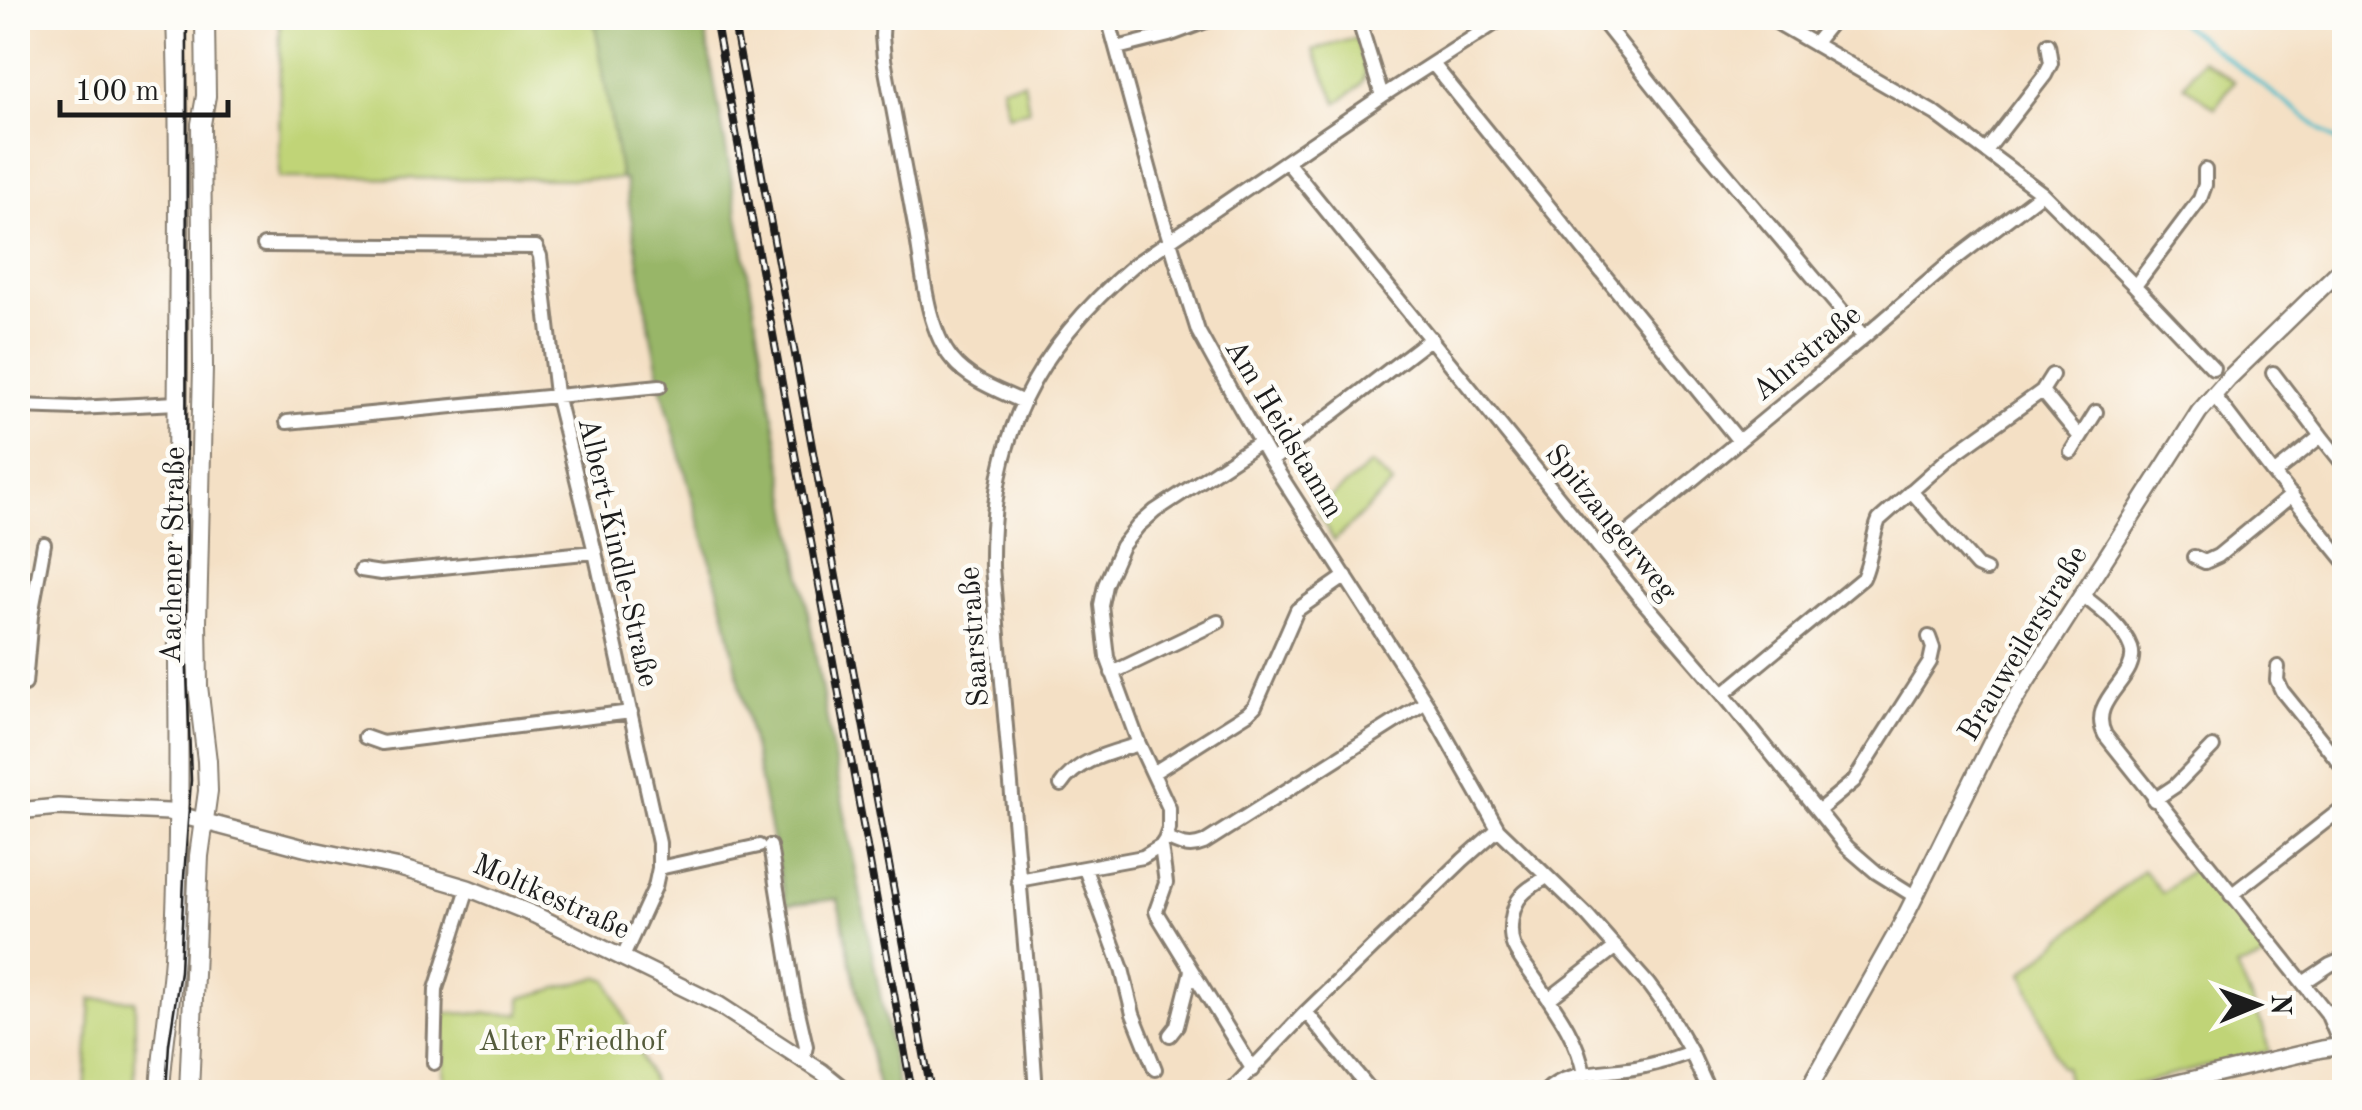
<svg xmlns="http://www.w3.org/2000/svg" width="2362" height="1110" font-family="'Old Standard TT',serif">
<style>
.green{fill:#c0d477;stroke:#6e784a;stroke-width:2.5}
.forest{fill:#98b668;stroke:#5a6942;stroke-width:2.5}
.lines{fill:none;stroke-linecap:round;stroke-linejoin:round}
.stream{stroke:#4fbcc9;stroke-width:4}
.minor-casing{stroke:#887e70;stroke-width:18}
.tertiary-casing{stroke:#887e70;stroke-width:20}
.secondary-casing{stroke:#887e70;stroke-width:22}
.minor{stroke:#fff;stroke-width:12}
.tertiary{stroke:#fff;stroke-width:15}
.secondary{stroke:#fff;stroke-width:18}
.tram{stroke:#1c1c1c;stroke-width:2.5}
.rail-casing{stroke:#1c1c1c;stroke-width:8}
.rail{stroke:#fdfcf7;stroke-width:4;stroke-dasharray:11;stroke-linecap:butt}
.labels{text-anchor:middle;stroke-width:9;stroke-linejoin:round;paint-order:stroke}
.street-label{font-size:30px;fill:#1c1c1c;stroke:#fdfcf7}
.park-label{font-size:30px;fill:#555c3c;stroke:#fdfcf7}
</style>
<rect width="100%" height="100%" fill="#fdfcf7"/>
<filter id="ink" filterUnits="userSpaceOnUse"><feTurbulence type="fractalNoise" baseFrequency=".01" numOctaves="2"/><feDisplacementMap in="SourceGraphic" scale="20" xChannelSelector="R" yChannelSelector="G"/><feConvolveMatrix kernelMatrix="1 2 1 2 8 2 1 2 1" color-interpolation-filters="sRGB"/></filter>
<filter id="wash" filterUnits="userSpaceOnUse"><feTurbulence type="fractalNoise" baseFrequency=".0048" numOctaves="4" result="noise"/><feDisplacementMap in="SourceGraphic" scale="40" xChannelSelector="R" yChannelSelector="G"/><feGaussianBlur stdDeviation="2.25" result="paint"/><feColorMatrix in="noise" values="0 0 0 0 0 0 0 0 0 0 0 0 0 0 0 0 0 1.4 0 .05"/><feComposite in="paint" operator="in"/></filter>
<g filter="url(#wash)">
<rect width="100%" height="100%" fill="#f4e0c5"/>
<!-- green -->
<path class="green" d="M219 18H615L616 20 596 25 621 179 279 178 280 21H219Z
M1356 38C1368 79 1373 78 1337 103L1313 50Z
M2202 59 2234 81 2215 108 2184 85Z
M1024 82 1029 110 1008 115 1002 86Z
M1371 464 1393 484 1334 541 1316 509Z
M2197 865 2270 957 2237 967 2263 1027 2269 1051 2104 1092H2070L2064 1067H2060L2023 973 2143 870 2162 893Z
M600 977 608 980 657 1092H443L444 1013 521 1014V998Z
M91 999 135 1000V1092H85Z"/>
<!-- forest -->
<path class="forest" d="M615 18H703L831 742 899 1092H879C866 1027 850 964 838 899L786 905 725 613 661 386 651 336 625 180 621 179 595 25 615 20Z"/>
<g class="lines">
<!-- stream -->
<path class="stream" d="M2174 18 2344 147"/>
</g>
</g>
<g filter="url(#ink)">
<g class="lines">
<!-- minor casing -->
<g class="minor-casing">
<path id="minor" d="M883 18 882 36 884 59C894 115 905 171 915 226 923 267 925 326 952 359 970 381 998 390 1023 402
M1108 18 1164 222 1198 331 1236 400 1271 461 1426 702 1498 829 1587 915 1648 984 1667 1010 1691 1052 1709 1092
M1358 18 1382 96
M1600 18 1687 128 1864 337
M1769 18 1936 114 2042 193 2135 286 2213 368
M1814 44 1835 18
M1117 48 1169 35 1214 18
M1433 64 1739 441
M1986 151 2045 75 2051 63 2048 44
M1287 162 1641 599 1723 694 1847 847 1876 872 1916 897
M264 245 536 247 540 256 556 394 595 552 659 843V868L655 887 623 957
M2135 286 2200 199 2205 185V170
M2273 373 2321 436
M2042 391 2079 436
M2213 394 2274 474 2344 560
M18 406 77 408 177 403
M287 422 660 386
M2071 452 2096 412
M1271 461 1431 338
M2274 474 2321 436 2344 465
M1911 491 1977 566 1986 570
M1604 553 1864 337 1950 263 2042 193
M2194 557 2205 562 2218 556 2292 495
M361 570 381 573 595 552
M2082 595C2099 608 2123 626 2131 648 2141 678 2086 699 2105 735L2327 1013 2341 1046
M2278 667 2277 680 2282 691 2344 768
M1112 673 1218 622
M25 684 31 616 44 544
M1723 694 1863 578C1872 559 1871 539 1879 520L1951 456 2042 391 2052 375
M365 737 382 743 631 712
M1153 773 1248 713 1255 706 1297 610 1346 576
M1061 785C1078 759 1111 753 1139 744
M2154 800 2175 786 2213 747
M1818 811 1854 781 1930 662 1933 648 1929 637
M1166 838C1180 845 1190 849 1204 843L1426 702
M770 846 794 994 806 1046 803 1061
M1161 846 1166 883 1156 911 1157 914 1253 1070
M659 868 759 846
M1085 869 1122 969 1133 1014 1155 1069
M1547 877C1539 882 1528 888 1522 895 1511 907 1508 932 1514 947 1519 958 1528 969 1535 979 1555 1008 1579 1040 1584 1075
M1018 880 1143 857 1161 846 1165 840 1169 829V808L1139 744 1107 657 1101 605 1105 585 1122 546 1138 526 1155 511 1260 442
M2231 895 2344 807
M2303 983 2330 965 2344 959
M1549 999 1616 947
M1306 1012 1372 1092
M1170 1035 1177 1026 1191 971
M434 1063 436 989 468 888
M1036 1092 1029 990 992 567C990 436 1035 349 1134 265L1382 96 1503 18
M1230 1092 1306 1012 1463 860 1498 829
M1545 1092C1568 1068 1613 1074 1645 1066 1660 1063 1676 1057 1691 1052"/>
</g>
<!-- tertiary casing -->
<g class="tertiary-casing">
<path id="tertiary" d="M18 811 58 807 168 812 304 848 400 868 468 888 535 915 719 1005 822 1072 847 1092
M1807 1092 1901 925 1995 735 2018 695 2199 412 2228 379 2344 266
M2139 1092 2322 1049 2344 1046"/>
</g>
<!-- secondary casing -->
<g class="secondary-casing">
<path id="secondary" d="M160 1092C162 1047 171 1002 174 957 182 808 177 659 177 510 177 346 182 182 176 18
M189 1092 199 856 208 791 207 761 198 686 197 622 203 367 201 124 206 96 205 18"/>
</g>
<!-- minor -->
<use href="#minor" class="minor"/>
<!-- tertiary -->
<use href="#tertiary" class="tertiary"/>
<!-- secondary -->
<use href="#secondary" class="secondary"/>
<!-- tram -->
<path class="tram" d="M166 1092 169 1044 180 971 184 877 191 780 186 646 187 18"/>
<!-- rail casing -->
<g class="rail-casing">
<path id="rail" d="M715 18 912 1092
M733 18 931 1092"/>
</g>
<!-- rail -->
<use href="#rail" class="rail"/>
</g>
</g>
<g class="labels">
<!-- street labels -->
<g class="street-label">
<text transform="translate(1806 352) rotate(-40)" y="10">Ahrstraße</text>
<text transform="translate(1285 428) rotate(59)" y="10">Am Heidstamm</text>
<text transform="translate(1612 522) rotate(51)" y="10">Spitzangerweg</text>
<text transform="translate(619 552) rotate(77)" y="10">Albert-Kindle-Straße</text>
<text transform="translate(172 555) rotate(-89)" y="10">Aachener Straße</text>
<text transform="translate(973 637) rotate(-94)" y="10">Saarstraße</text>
<text transform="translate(2022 643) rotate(-59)" y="10">Brauweilerstraße</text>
<text transform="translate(552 896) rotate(24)" y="10">Moltkestraße</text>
</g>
<!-- park labels -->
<g class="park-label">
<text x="572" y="1050">Alter Friedhof</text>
</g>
</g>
<!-- margin -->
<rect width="2362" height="1110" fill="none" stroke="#fdfcf7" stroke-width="60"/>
<!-- north arrow -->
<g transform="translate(2257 1005) rotate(89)" stroke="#fdfcf7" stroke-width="8" paint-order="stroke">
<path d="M0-8L18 38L0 25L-18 38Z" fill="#1c1c1c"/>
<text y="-15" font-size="28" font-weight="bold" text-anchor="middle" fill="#1c1c1c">N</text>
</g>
<!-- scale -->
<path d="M60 100v15h168v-15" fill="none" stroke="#1c1c1c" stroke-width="5"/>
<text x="75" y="100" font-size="30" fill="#1c1c1c" stroke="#fdfcf7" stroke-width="8" paint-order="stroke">100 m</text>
</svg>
